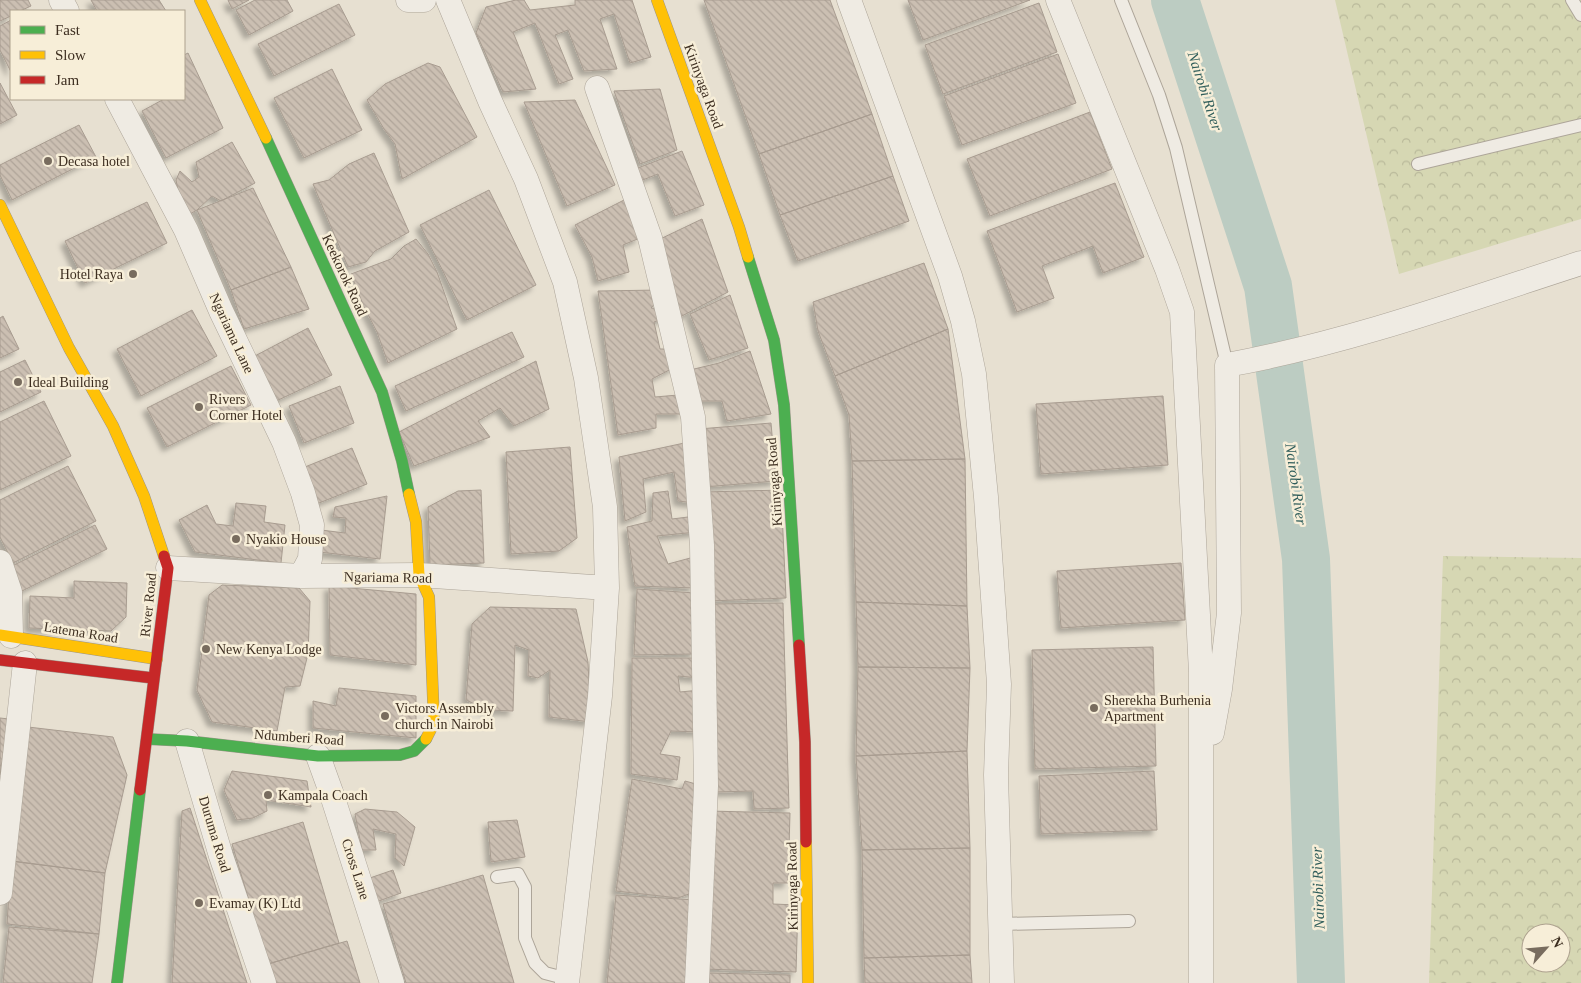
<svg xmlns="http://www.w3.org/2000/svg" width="1581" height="983" font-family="Georgia,serif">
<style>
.forest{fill:url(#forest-crowns);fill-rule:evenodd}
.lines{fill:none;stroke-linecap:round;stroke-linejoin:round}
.river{stroke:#bcccc2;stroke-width:48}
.building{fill:url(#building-back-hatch);stroke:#a89c90;filter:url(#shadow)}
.lane-casing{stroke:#ada599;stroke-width:14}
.street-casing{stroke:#ada599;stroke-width:25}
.fast-casing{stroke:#9c958a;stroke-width:12}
.slow-casing{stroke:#9c958a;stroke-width:12}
.jam-casing{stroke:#9c958a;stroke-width:12}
.lane{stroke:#efebe3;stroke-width:12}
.street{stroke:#efebe3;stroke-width:24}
.fast{stroke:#4caf50;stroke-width:11}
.slow{stroke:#ffc107;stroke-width:11}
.jam{stroke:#c62828;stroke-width:11}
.poi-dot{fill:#786c5e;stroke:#f7eed8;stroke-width:2}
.labels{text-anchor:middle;stroke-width:5;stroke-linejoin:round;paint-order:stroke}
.street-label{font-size:14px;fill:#3d2e20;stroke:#f7eed8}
.poi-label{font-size:14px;fill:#3d2e20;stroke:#f7eed8;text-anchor:start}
.water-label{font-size:15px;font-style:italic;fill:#2f5d5a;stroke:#f7eed8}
</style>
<defs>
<pattern id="forest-crowns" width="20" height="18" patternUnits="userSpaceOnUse" patternTransform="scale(1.25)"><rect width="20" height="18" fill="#d6d7b3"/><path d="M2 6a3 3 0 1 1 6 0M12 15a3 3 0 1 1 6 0" fill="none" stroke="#b9b99a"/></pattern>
<pattern id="building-back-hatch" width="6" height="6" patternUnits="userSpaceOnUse" patternTransform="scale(1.25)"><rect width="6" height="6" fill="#cbbfb2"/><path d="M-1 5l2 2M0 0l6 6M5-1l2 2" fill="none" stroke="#afa499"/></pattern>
<filter id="shadow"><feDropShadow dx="-4.5" dy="4.5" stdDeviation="2.5" flood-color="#0004"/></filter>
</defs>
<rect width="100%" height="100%" fill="#e7e0d1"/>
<!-- forest -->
<path class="forest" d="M1335 0H1581L1579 11H1581V219L1399 274Z
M1443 556 1581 558V983H1429ZM1531 933H1561V963H1531Z"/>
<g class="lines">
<!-- river -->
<path class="river" d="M1175 0 1268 286 1306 559 1321 983"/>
</g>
<!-- building -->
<path class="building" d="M0 0H28L31 6 20 11H11V16L0 21Z
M91 0H159L166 11H97Z
M228 0H249L232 9Z
M255 0H287L293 11 249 35 236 10Z
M516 0H524L530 10 575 5V0H632L651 57 630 63 614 14 600 19 617 69 584 71 568 30 555 35 573 79 559 84 535 23 513 32 536 89 503 92 476 33 486 7Z
M704 0H830L872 114 759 154Z
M908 0H1030L923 40Z
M1039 3 1057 52 943 94 925 45Z
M339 4 355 35 274 76 258 44Z
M11 20V72L0 50V26Z
M188 53 223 128 166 158 142 111 164 99H184V55Z
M1058 54 1076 103 962 145 944 96Z
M428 63 440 67 477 137 402 179 395 144 384 129 367 100 385 84Z
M332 69 362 130 304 158 274 98Z
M0 83 17 115 0 124Z
M660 89 677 150 640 164 614 91Z
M575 100 615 185 567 206 524 102Z
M1090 112 1112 169 990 216 967 159Z
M872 114 893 176 780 215 759 154Z
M79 125 96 157 12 200 0 175V165Z
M232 142 255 183 221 201 212 196 197 210 190 214 179 196 176 180 180 171 192 182 199 177 196 162Z
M682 151 704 205 675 216 658 174 635 183 630 171Z
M374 153 409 232 375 251 366 262 348 267 313 184 329 180 349 164Z
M893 176 909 221 798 261 780 215Z
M1115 183 1144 257 1103 273 1093 246 1042 266 1054 298 1017 312 987 231Z
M253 188 291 267 231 290 197 210Z
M489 190 536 285 467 320 420 225Z
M624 200 640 238 623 245 629 272 598 281 592 257 575 225Z
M147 202 167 243 85 283 65 241Z
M702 219 728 292 678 318 656 241Z
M416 239 428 254 437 272 457 329 388 363 377 332 364 307 351 274 391 259 404 246Z
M924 263 948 329 835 376 818 331 813 302Z
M291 267 309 309 244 329 231 290Z
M659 290 660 298 651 308 661 309 665 318 654 322 660 349H670L675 367 652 379 655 397 678 395 683 414H656V428L618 435 598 291Z
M730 295 748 348 709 360 690 314Z
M192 310 217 356 141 396 117 349Z
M3 316 19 349 0 358V318Z
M308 328 332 375 274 402 251 358Z
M948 329 965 459 852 461 849 415 835 376Z
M512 332 524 357 406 411 395 386Z
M750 351 771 414 727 421 722 401H697L690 370 719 363Z
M25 360 41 392 0 412V372Z
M536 361 549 409 514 426 500 408 478 421 490 437 414 466 399 432Z
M231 366 251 405 167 447 147 408Z
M340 386 354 423 304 443 289 406Z
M1163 396 1168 465 1041 474 1036 404Z
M44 401 71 456 0 490V422Z
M771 423 776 481 704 487 699 429Z
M689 442 695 503 678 501 674 472 643 479 646 512 625 521 619 457Z
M570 447 577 538 559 551 511 554 506 452Z
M352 448 367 484 314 505 300 469Z
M965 459 967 606 856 602 852 461Z
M68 466 96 521 13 563 0 537V500Z
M481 490 484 563 430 565 428 507 458 491Z
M781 490 786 598 709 601 704 492Z
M668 491 672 519 696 516 697 532 657 536 668 564 694 557V588L635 586 627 527 652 521 653 493Z
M387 496 380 559 319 552 321 530 345 533 346 518 333 517 335 507Z
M236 503 266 506 264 522 285 525 281 563 195 552 179 520 207 505 216 524 233 526Z
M95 525 107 549 22 591 10 567Z
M1181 563 1185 620 1061 628 1057 571Z
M74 581 127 583 126 617 111 631 29 628 30 596 74 598Z
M222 585 299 588 310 601 308 654 300 686 285 687 277 731 212 722 197 690 209 595Z
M329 586 416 594V665L330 655Z
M637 589 695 593V654L634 655Z
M856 602 967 606 970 668 858 667Z
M783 603 789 808 754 809 753 791 716 792 711 604Z
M490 607 576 609 588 662 591 722 549 717 550 670 538 678 528 676 529 650 515 645 513 711 487 710 466 700 472 624Z
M1153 647 1156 766 1035 769 1032 650Z
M632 658H695L699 678 678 676 680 692 700 690V732L671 731 660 754 680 757 677 780 631 774Z
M858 667 970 668 967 751 856 756Z
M339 688 416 696V738L313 728V701L336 706Z
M0 718 9 719 0 775Z
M28 727 113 737 127 775 105 873 11 861Z
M967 751 970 848 862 850 856 756Z
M232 771 307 781 311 807 266 800 267 811 253 818 237 820 224 790Z
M1154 771 1157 830 1041 834 1039 776Z
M632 779 682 789 685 781 696 784 697 891 678 898 616 891Z
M190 808 247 983H172L182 811Z
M365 809 397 812 415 827 404 866 395 858 396 834 373 829 376 850H362L355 814Z
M708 811 790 813 788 883H773V904L798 905 796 972 703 969Z
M517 820 525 857 491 862 488 822Z
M303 822 339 943 268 964 232 844Z
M970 848V955L864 958 862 850Z
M11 861 105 873 99 934 7 924Z
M393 870 401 893 376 902 367 879Z
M483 875 514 983H406L383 904Z
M616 895 695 900 689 983H607Z
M9 927 99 934 92 983H3Z
M347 941 360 983H274L268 964Z
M970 955 972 983H865L864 958Z
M709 973 790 975V983H709Z"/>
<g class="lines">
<!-- lane casing -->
<g class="lane-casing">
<path id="lane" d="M1121 0 1159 95 1176 148 1227 365
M1572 0 1581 15
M1418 164 1581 125
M497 877 518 874 525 887V938L535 963 545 973 568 979
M1000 924 1129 921"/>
</g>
<!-- street casing -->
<g class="street-casing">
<path id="street" d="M61 0 67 11
M408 0H424
M448 0 490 101 526 179 565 282 586 378 605 507 607 588 600 696 567 983
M849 0 950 276 963 321 974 374 986 497 999 684 996 775 1002 983
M1058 0 1167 269 1182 312 1201 672V983
M597 88 650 238 693 417 702 545 706 786 697 983
M117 99 186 230 221 311 284 442 303 493 312 525 310 559 301 576
M0 562 10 592 11 636
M168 568 301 576 419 575 607 588
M1212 733 1220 689 1229 613 1227 365C1348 343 1464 301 1581 263
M187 741 221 856 264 983
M318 756 331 792 392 983
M0 893 25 663"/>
</g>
<!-- fast casing -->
<g class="fast-casing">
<path id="fast" d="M266 138 382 392 402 461 409 494
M748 257 774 340 784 405 799 645
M147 739 187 741 318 756 400 755 414 751 426 739
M117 983 140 790"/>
</g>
<!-- slow casing -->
<g class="slow-casing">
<path id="slow" d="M200 0 266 138
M657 0 739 227 748 257
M0 205 69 348 113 426 144 496 164 556
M409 494 416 522 419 575 429 597 434 723 426 739
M0 635 157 659
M806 842 808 983"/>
</g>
<!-- jam casing -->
<g class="jam-casing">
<path id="jam" d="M799 645 805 742 806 842
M0 660 153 678
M140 790 168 568 164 556"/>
</g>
<!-- lane -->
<use href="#lane" class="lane"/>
<!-- street -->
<use href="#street" class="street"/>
<!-- fast -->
<use href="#fast" class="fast"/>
<!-- slow -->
<use href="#slow" class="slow"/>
<!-- jam -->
<use href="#jam" class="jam"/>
</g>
<!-- markers -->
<g class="poi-dot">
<circle cx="48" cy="161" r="5"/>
<circle cx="133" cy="274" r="5"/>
<circle cx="18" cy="382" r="5"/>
<circle cx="199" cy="407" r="5"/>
<circle cx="236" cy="539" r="5"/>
<circle cx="206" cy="649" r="5"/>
<circle cx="1094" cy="708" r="5"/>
<circle cx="385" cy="716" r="5"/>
<circle cx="268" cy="795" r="5"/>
<circle cx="199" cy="903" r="5"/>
</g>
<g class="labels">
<!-- street labels -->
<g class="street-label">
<text transform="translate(704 86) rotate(70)" y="5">Kirinyaga Road</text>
<text transform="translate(345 275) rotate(65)" y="5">Keekorok Road</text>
<text transform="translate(232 333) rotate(65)" y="5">Ngariama Lane</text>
<text transform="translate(774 482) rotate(-94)" y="5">Kirinyaga Road</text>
<text transform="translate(388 577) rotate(1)" y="5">Ngariama Road</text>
<text transform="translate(148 605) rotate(-84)" y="5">River Road</text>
<text transform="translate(81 632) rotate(9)" y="5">Latema Road</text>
<text transform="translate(299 737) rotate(4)" y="5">Ndumberi Road</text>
<text transform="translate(215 834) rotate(73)" y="5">Duruma Road</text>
<text transform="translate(356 869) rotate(72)" y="5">Cross Lane</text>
<text transform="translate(792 886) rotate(-91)" y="5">Kirinyaga Road</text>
</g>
<!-- poi labels -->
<g class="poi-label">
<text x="58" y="166">Decasa hotel</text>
<text x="123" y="279" text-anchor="end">Hotel Raya</text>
<text x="28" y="387">Ideal Building</text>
<text x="209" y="404">Rivers<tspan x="209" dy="16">Corner Hotel</tspan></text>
<text x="246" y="544">Nyakio House</text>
<text x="216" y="654">New Kenya Lodge</text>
<text x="1104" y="705">Sherekha Burhenia<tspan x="1104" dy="16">Apartment</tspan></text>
<text x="395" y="713">Victors Assembly<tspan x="395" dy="16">church in Nairobi</tspan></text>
<text x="278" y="800">Kampala Coach</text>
<text x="209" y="908">Evamay (K) Ltd</text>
</g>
<!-- water labels -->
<g class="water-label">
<text transform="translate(1205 91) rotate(72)" y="5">Nairobi River</text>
<text transform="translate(1296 484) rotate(82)" y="5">Nairobi River</text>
<text transform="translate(1318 888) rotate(-92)" y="5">Nairobi River</text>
</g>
</g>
<!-- legend -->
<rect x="10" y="10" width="175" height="90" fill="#f7eed8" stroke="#ada18e"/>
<rect x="20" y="26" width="25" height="8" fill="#4caf50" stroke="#ada18e"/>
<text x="55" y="35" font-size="15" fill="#3d2e20">Fast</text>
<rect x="20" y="51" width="25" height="8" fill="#ffc107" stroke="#ada18e"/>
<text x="55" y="60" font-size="15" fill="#3d2e20">Slow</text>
<rect x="20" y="76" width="25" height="8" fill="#c62828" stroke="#ada18e"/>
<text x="55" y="85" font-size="15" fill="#3d2e20">Jam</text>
<!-- north arrow -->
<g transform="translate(1546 948) rotate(63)"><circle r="24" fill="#f7eed8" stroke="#ada18e"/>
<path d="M0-4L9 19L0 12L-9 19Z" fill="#786c5e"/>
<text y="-8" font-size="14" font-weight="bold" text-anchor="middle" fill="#3d2e20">N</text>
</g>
</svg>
